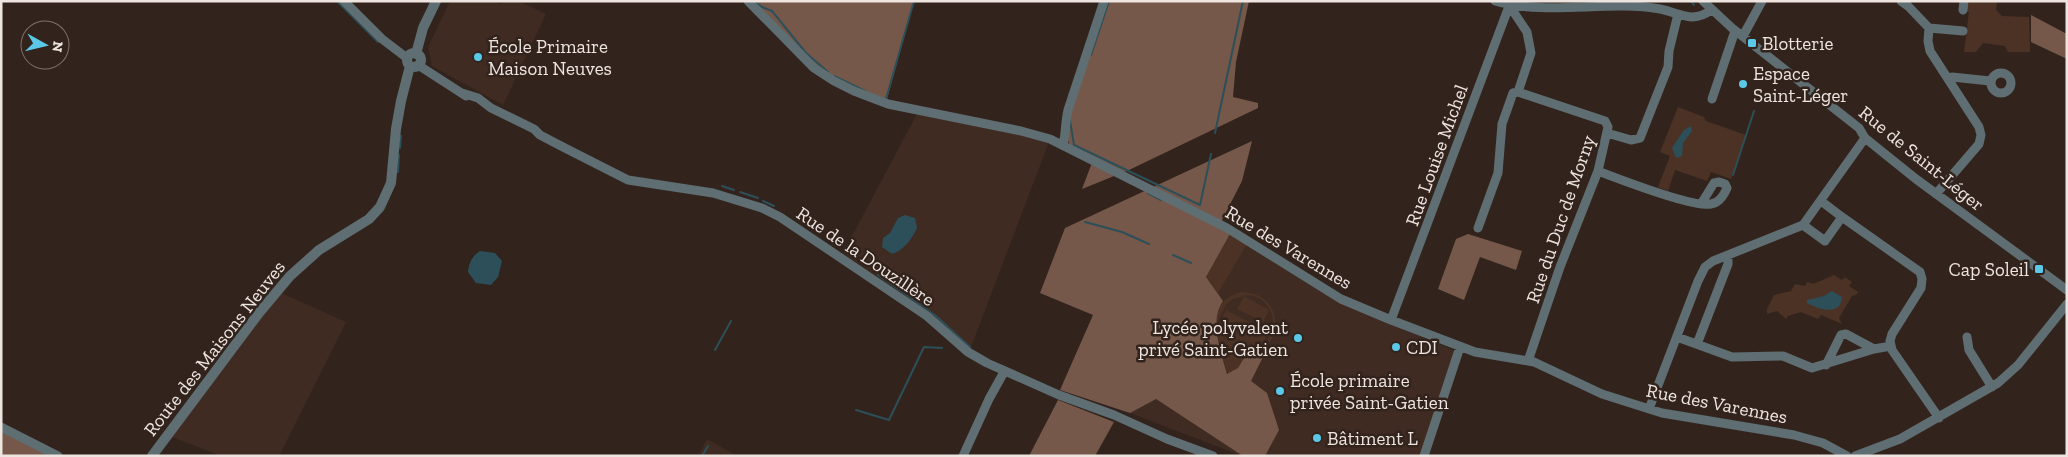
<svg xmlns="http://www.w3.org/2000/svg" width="2068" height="457" font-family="'Zilla Slab',serif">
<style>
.built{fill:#3f2b21}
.green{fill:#4b3225;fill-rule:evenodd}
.forest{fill:#755849}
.water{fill:#2c4f59}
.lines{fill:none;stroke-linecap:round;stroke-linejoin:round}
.stream{stroke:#2c4f59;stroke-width:2}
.minor{stroke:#5e6e72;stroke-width:9}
.tertiary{stroke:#5e6e72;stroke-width:10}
.poi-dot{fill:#5ac8e6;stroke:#32241d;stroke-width:2}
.labels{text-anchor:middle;stroke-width:5;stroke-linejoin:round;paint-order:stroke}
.poi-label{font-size:19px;fill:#efe5e0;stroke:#32241d;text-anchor:start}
.street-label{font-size:19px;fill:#efe5e0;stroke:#32241d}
</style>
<rect width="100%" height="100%" fill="#32241d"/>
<!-- built -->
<path class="built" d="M450 1H494L501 4 503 1H519L546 14 503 105 432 66 428 47Z
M917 114 993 128 1049 142 971 347 918 304 843 253Z
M1230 234 1354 309 1453 350 1454 355 1421 456H1242L1130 413Z
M277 291 346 322 279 456H221L167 435Z
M707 439 737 456H698Z"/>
<!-- green -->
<path class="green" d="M1966 1H1997L1996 10 2002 16 2029 17 2030 52H2008L2005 46 1983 43 1976 52H1964L1969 12 1965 11Z
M1678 107 1704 117 1706 121 1746 135 1731 179 1711 172 1707 181 1675 170 1668 191 1658 187 1670 156 1660 152Z
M1230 234 1247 244 1218 293 1206 277Z
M1834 275 1842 280 1845 277 1852 282 1849 286 1858 292 1856 295 1852 296 1839 318 1842 324 1821 315 1818 319 1801 312 1788 316 1786 319 1777 311 1767 314V309L1774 295 1791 291 1795 284 1805 286 1807 282 1813 284Z
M1240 292C1265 292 1279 308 1275 333L1232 412C1215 425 1199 422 1183 409L1179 395V385L1217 309C1224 300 1230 295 1240 292ZM1248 295C1255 296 1260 298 1265 303 1281 320 1269 337 1260 354L1258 352 1269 332 1226 310 1217 329 1219 346 1228 375 1238 368 1247 353 1260 354 1234 404C1214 428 1184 418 1183 387L1226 305 1232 299Z
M1244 296 1269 310 1263 322 1237 309Z"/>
<!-- forest -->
<path class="forest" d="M748 1H914L887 99 834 81Z
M1105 1H1249L1236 62 1233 97 1258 103V108L1129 170 1082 189 1093 160 1071 149 1066 134 1068 110Z
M2031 15 2067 34V59L2031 42Z
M1252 141 1242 181 1222 220 1230 234 1206 277 1223 301C1209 320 1221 353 1227 374L1238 368 1247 353 1264 355 1251 381 1267 393 1279 430 1265 456H1243L1156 399 1130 413 1060 390 1093 315 1040 293 1065 228Z
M1468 234 1522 251 1516 270 1480 257 1464 300 1438 289 1456 239Z
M1058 400 1114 422 1095 456H1029Z
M1 427 58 456H1Z"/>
<!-- water -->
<path class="water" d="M1691 126 1692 131 1683 143 1682 156 1677 158 1675 156 1672 148 1684 130Z
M905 215 915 218 917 228C912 239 903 251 892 254L882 247 883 238 890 233 898 218Z
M480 251 495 253 502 261 498 277 491 285 476 283 468 272C469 263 472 256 480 251Z
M1832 291 1842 297C1841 317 1818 309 1807 303V300L1824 296Z"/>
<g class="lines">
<!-- stream -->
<path class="stream" d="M337 1 378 42
M754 1 762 7 772 11 806 53 828 72
M1691 1 1694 5
M441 2V1
M1091 55 1109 1
M834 76 865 91
M886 99 914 1
M1070 121 1074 145 1200 205 1211 154
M1215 133 1243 1
M400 148 401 136
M398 172 399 155
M1733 175 1754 111
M722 186 734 190
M740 192 758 198
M1148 193 1161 200
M763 201 774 206
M1085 222 1122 232 1149 244
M1173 255 1191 263
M878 275 936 316 970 347
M715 350 731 321
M856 410 889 420 924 347 942 348
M702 456 708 446"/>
<!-- minor -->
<path class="minor" d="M344 1 382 39 407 58
M748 1 814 68 834 81 854 91 888 104 1021 131 1050 139 1227 228 1341 299 1391 320 1475 352 1534 362 1602 394 1662 413 1794 435 1823 443 1847 456
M1495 1C1549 16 1606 0 1660 9 1680 13 1693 24 1711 10
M1703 1 1732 28 1859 128 1865 138 1916 179 2067 290
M1901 1 1908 6 1929 28 1928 41 1930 51 1979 127 1981 135 1979 144 1936 194
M1509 5 1527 32 1531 53 1518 92 1605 121 1608 127 1598 171 1560 267 1528 361
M1963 10 1964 1
M1929 28 1963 31
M1743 36 1762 1
M418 65 466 96
M1991 83a10 10 0 1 1 20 0a10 10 0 1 1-20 0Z
M1948 79 1952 77 1990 81
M462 93 478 98 491 108 534 129 540 135 561 146 628 180 713 193 762 208 780 217 927 316 968 352 987 363 1059 395 1114 415 1167 439 1213 456
M1712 99 1735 31
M1607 133 1631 140 1640 138 1668 67 1669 51 1678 14
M1063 145C1066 133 1065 122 1068 110L1104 1
M1598 171C1619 179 1693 208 1711 204 1719 203 1724 195 1727 188L1725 184 1719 182 1714 183 1701 204
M1821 201 1842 217
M1803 225 1825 241 1842 217 1920 272 1922 279 1921 288 1892 334 1890 341 1892 350 1939 418
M1478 228 1498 173 1502 124 1513 93 1518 92
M1391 320 1511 1
M1677 337 1732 357 1783 356 1812 368 1874 349 1891 346
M1967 337 1969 350 1992 387
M1697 344 1728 264V255
M1826 365 1841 335 1846 334 1874 349
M1649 409 1698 281 1705 267 1713 261 1803 225 1865 138
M1 427 58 456
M963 456 989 399 1004 372
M1424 456 1460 347
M1855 456 1900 439 1998 383 2018 365 2067 304"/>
<!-- tertiary -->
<path class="tertiary" d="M407 60a7 7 0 1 1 14 0a7 7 0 1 1-14 0Z
M416 54 423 28 436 1
M152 456 259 313 290 276 319 250 369 219 380 207 391 183 396 129 401 101 410 66"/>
</g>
<!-- markers -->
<g class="poi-dot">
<rect x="1747" y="38" width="10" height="10" rx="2.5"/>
<circle cx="478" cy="57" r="5"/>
<circle cx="1743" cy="84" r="5"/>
<rect x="2034" y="264" width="10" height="10" rx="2.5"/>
<circle cx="1298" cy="338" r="5"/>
<circle cx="1396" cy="347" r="5"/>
<circle cx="1280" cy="391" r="5"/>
<circle cx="1317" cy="438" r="5"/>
</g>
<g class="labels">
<!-- poi labels -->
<g class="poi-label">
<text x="1762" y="50">Blotterie</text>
<text x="488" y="53">École Primaire<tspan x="488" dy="22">Maison Neuves</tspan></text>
<text x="1753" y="80">Espace<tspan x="1753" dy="22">Saint-Léger</tspan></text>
<text x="2029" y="276" text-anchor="end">Cap Soleil</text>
<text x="1288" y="334" text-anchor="end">Lycée polyvalent<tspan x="1288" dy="22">privé Saint-Gatien</tspan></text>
<text x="1406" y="354">CDI</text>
<text x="1290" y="387">École primaire<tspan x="1290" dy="22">privée Saint-Gatien</tspan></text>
<text x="1327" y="445">Bâtiment L</text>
</g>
<!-- street labels -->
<g class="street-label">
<text transform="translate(1436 155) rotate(-70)" y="7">Rue Louise Michel</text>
<text transform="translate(1922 158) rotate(39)" y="7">Rue de Saint-Léger</text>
<text transform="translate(1560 219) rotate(-71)" y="7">Rue du Duc de Morny</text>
<text transform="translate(1289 247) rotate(31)" y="7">Rue des Varennes</text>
<text transform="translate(866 256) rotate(34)" y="7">Rue de la Douzillère</text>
<text transform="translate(214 348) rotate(-52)" y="7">Route des Maisons Neuves</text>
<text transform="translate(1717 403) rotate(11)" y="7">Rue des Varennes</text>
</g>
</g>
<!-- border -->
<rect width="2068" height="457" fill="none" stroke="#efe5e0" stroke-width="5"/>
<!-- north arrow -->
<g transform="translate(45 45) rotate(98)"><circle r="24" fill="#32241d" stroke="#7e716b"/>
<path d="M0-4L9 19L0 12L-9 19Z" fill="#5ac8e6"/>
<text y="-8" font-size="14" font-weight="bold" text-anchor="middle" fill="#efe5e0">N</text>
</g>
</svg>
